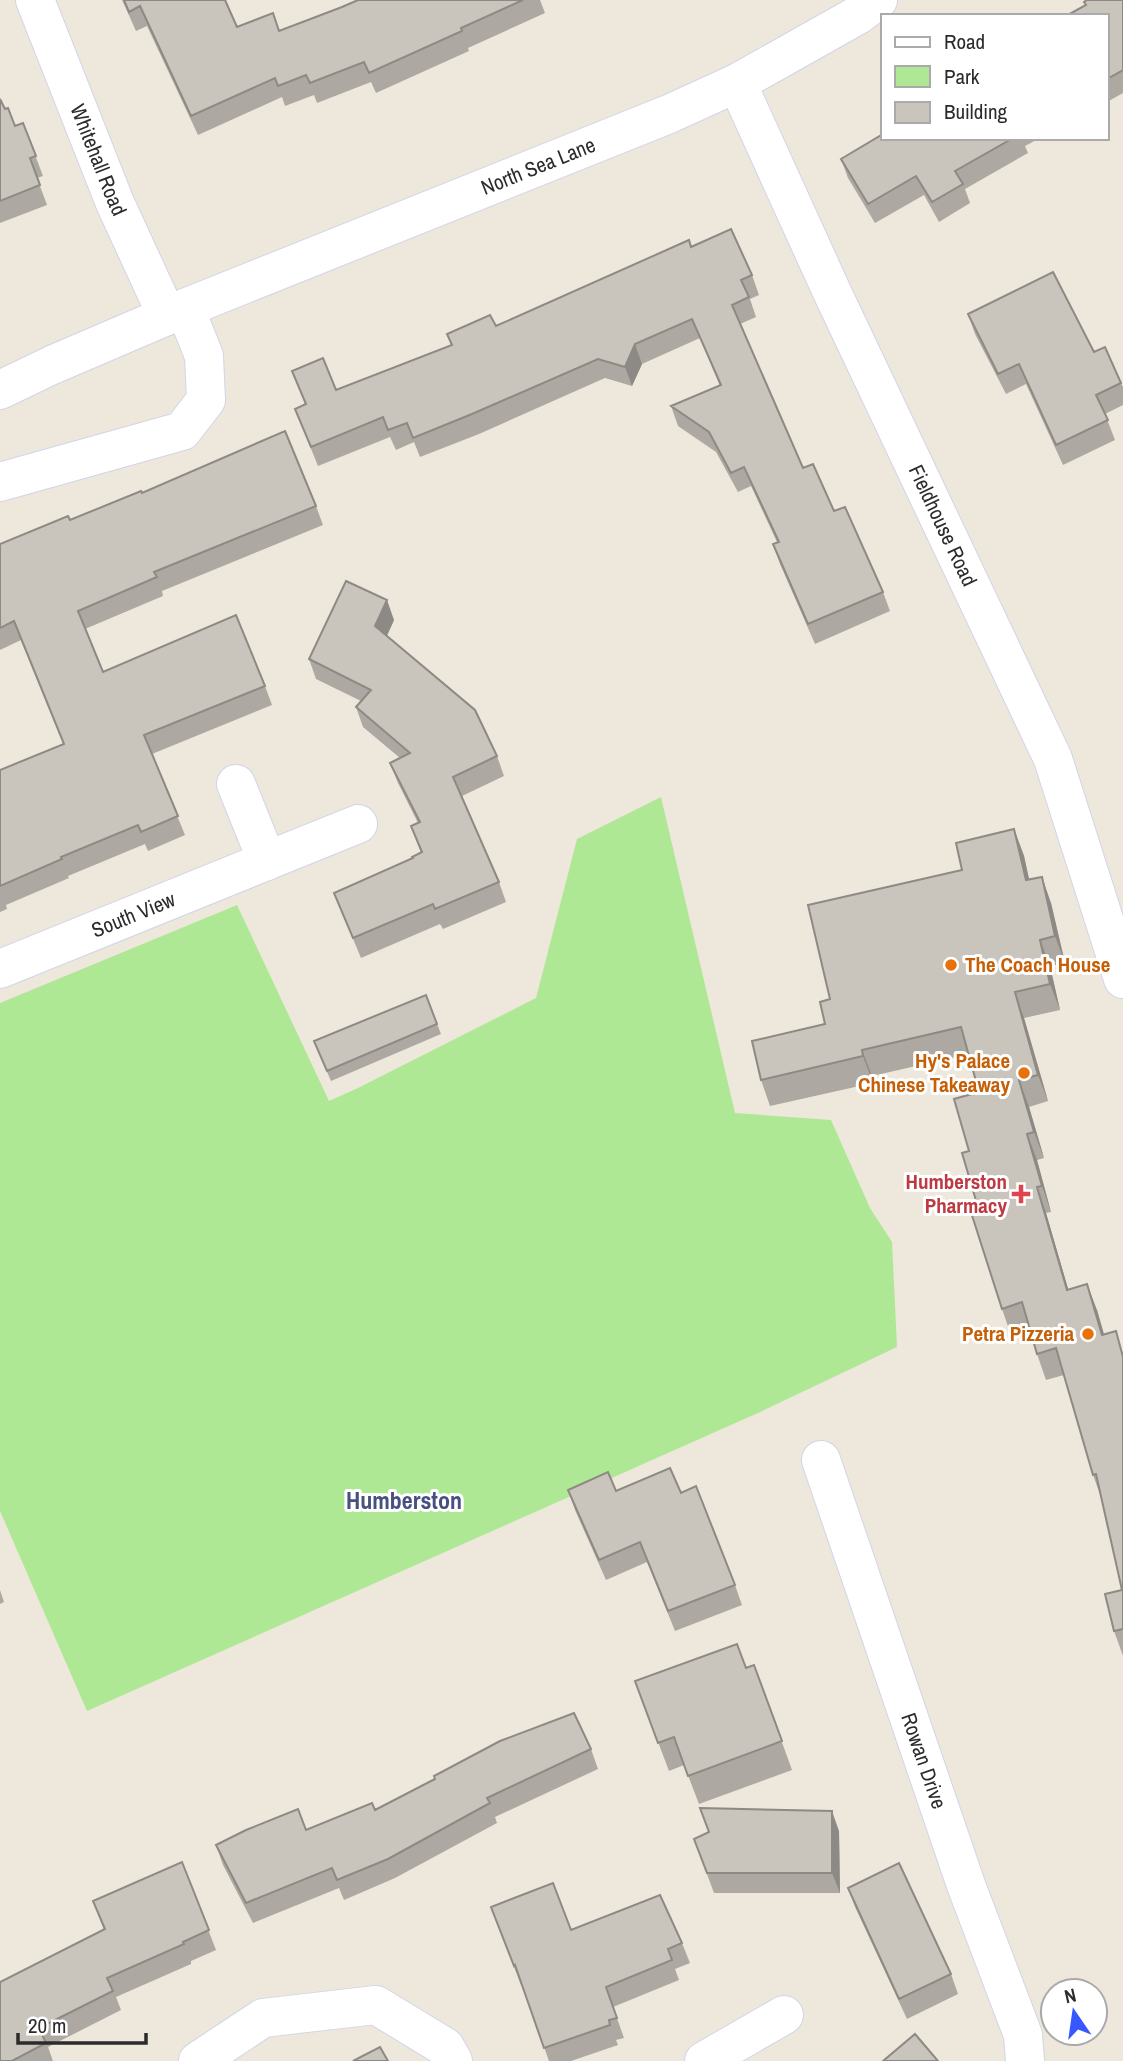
<svg xmlns="http://www.w3.org/2000/svg" width="1123" height="2061" font-family="'Archivo Narrow',sans-serif">
<style>
.green{fill:#afe895}
.lines{fill:none;stroke-linecap:round;stroke-linejoin:round}
.minor-casing{stroke:#d1d5e5;stroke-width:40}
.minor{stroke:#fff;stroke-width:38}
.wall{fill:#ada9a2}
.shaded-wall{fill:#8d8984}
.building{fill:#c9c4bc;stroke:#8d8984;stroke-width:2}
.food-dot{fill:#e8710a;stroke:#fff;stroke-width:2.5}
.health-dot{fill:#e0444e;stroke:#fff;stroke-width:2.5}
.labels{text-anchor:middle;stroke-width:6;stroke-linejoin:round;paint-order:stroke}
.street-label{font-size:21px;fill:#2b2b2b;stroke:#fff}
.food-label{font-size:21px;font-weight:bold;fill:#c56008;stroke:#fff;text-anchor:end}
.health-label{font-size:21px;font-weight:bold;fill:#be3a42;stroke:#fff;text-anchor:end}
.quarter-label{font-size:24px;font-weight:bold;fill:#48507f;stroke:#fff}
</style>
<rect width="100%" height="100%" fill="#eee7dc"/>
<!-- green -->
<path class="green" d="M661 797 735 1113 831 1120 870 1208 892 1242 897 1347 758 1413 87 1711 0 1511V1003L237 905 329 1101 358 1088 536 998 577 839Z"/>
<g class="lines">
<!-- minor casing -->
<g class="minor-casing">
<g id="minor">
<path id="s1" d="M35 0 115 203 167 316"/>
<path id="s2" d="M737 83 832 292 1053 759 1123 979"/>
<path id="s3" d="M0 390 52 365 185 308 669 114 737 83 858 15 878 0"/>
<path d="M0 482 182 431 206 400 204 356 185 308"/>
<path d="M236 784 267 861"/>
<path id="s4" d="M0 969 358 824"/>
<path id="s5" d="M821 1460 966 1885 1023 2035 1025 2061"/>
<path d="M198 2061 263 2018 376 2005 445 2047 453 2061"/>
<path d="M704 2061 784 2015"/>
</g>
</g>
<!-- minor -->
<use href="#minor" class="minor"/>
</g>
<!-- wall -->
<path class="wall" d="M122 0H225L237 27 279 31 342 7 358 0H540L545 13 468 48 469 51 376 93 371 82 317 103 314 95 285 106 282 97 198 135 147 26 136 31Z
M1123 0V93L1107 102V16Z
M0 99 15 126 23 123 43 176 37 178 47 205 0 223Z
M883 138H1040L1025 146 1028 153 965 189 970 203 939 222 924 195 875 223 848 178 841 159Z
M691 247 752 275 759 295 750 299 756 317 740 324 803 468 834 511 883 592 890 611 815 644 780 564 773 544 777 542 751 486 738 492 716 452 678 426 671 406 720 386 700 338 642 364 632 386 605 378 479 434 420 457 414 442 396 450 390 437 318 466 295 409 305 404 292 371 336 390 452 346 447 334 496 326Z
M968 314 1094 352 1121 383 1123 387V405L1105 414 1115 440 1063 465 1026 384 1006 394 975 334Z
M142 493 316 506 323 525 162 591 163 596 85 629 103 672 265 686 272 705 152 754 185 835 148 851 145 844 68 876 69 878 6 905 7 909 0 912V770L64 745 21 640 0 650V544L70 520Z
M394 620 387 636 497 756 504 776 462 796 499 882 506 902 443 929 440 924 361 958 334 893 413 858 421 853 411 826 418 823 398 783 390 763 400 758 363 727 356 707 361 701 316 679 309 659Z
M1014 829 1024 856 1029 879 1051 903 1065 963 1050 966 1060 1010 1024 1018 1048 1101 1029 1107 1044 1158 1037 1160 1051 1212 1046 1213 1068 1289 1097 1310 1104 1335 1123 1352V1656L1114 1631 1122 1590 1102 1500 1093 1475 1064 1375 1046 1380 1037 1354 1030 1329 1011 1335 1002 1309 977 1204 969 1151 979 1092 969 1054 872 1076 873 1083 770 1106 761 1080 825 1024 830 999 962 870Z
M426 995 441 1034 331 1081 318 1051Z
M568 1490 681 1493 735 1585 742 1605 675 1631 647 1562 606 1580 575 1510Z
M0 1590 4 1602 0 1604Z
M754 1665 792 1770 699 1804 684 1765 669 1771 635 1681 746 1668Z
M591 1749 598 1769 495 1817 497 1823 395 1878 344 1900 339 1888 253 1923 223 1865 216 1845 306 1830Z
M839 1831 840 1893H714L694 1839Z
M182 1862 216 1950 191 1961V1964L116 1997 121 2010 48 2047 53 2061H0L104 1930 93 1901Z
M848 1888 951 1974 958 1994 907 2019 855 1907Z
M491 1907 571 1930 682 1943 690 1963 675 1969 679 1980 613 2007 624 2038 616 2040 618 2045 571 2061H549L522 1985H521Z"/>
<!-- shaded-wall -->
<path class="shaded-wall" d="M635 344 642 364 632 386 625 367Z
M387 600 394 620 382 646 375 626Z
M1014 829 1024 856 1035 907 1026 880Z
M1042 877 1051 903 1065 963 1055 936Z
M1040 940 1050 966 1060 1010 1050 984Z
M1015 992 1024 1018 1048 1101 1038 1075Z
M862 1050 872 1076 873 1083 863 1056Z
M1019 1080 1029 1107 1044 1158 1034 1132Z
M1027 1134 1037 1160 1051 1212 1042 1186Z
M1037 1187 1046 1213 1076 1316 1067 1290Z
M1087 1284 1097 1310 1112 1362 1102 1335Z
M832 1811 839 1831 840 1893 832 1873Z"/>
<!-- building -->
<path class="building" d="M124 0H225L237 27 273 13 279 31 342 7 358 0H523L461 28 462 31 369 73 364 62 310 83 306 75 278 86 275 78 191 116 140 6 129 12Z
M1087 0H1123V70L1107 79V16H1066L1086 5 1084 2Z
M0 99 5 109 8 108 15 126 23 123 36 156 30 158 40 185 0 201Z
M883 134V138H1013L955 171 963 184 932 202 916 176 868 204 841 159Z
M731 229 752 275 741 280 749 297 732 305 803 468 813 464 834 511 845 507 883 592 808 624 773 544 779 542 744 467 731 473 709 432 671 406 721 385 692 319 635 344 625 367 598 359 472 414 413 438 407 423 388 430 383 417 311 447 295 409 306 404 292 371 323 358 336 390 452 345 447 334 490 315 496 326 689 240 691 247Z
M1053 272 1094 352 1105 347 1121 383 1096 395 1108 420 1056 445 1019 364 998 374 968 314Z
M285 431 316 506 154 572 157 577 78 611 103 672 236 615 265 686 144 735 178 816 141 832 138 825 61 857 62 859 0 886V770L64 744 14 621 0 628V544L68 516 70 520 141 491 142 493Z
M346 581 387 600 375 626 475 710 497 756 453 777 499 882 435 909 433 904 353 938 334 893 413 858 412 857 422 852 411 826 420 822 390 763 410 753 356 707 371 690 309 659Z
M1014 829 1026 880 1042 877 1055 936 1040 940 1050 984 1015 992 1038 1075 1019 1080 1034 1132 1027 1134 1042 1186 1037 1187 1067 1290 1087 1284 1102 1335 1116 1331 1123 1357V1629L1114 1631 1105 1594 1122 1590 1096 1474 1093 1475 1056 1348 1037 1354 1022 1302 1002 1309 969 1206 977 1204 962 1153 969 1151 954 1099 979 1092 961 1027 862 1050 863 1056 761 1080 752 1041 825 1024 820 1002 830 999 808 905 962 870 956 843Z
M426 995 437 1024 327 1071 314 1041Z
M670 1468 681 1493 696 1486 735 1585 668 1611 640 1542 599 1560 568 1490 608 1472 616 1491Z
M737 1644 746 1668 754 1665 782 1741 688 1776 674 1737 658 1743 635 1681Z
M574 1713 591 1749 487 1798 490 1803 388 1859 337 1880 332 1868 246 1903 216 1845 246 1830 298 1809 306 1830 372 1803 375 1810 435 1779 434 1776 500 1741Z
M700 1808 832 1811V1873H707L694 1839 709 1832Z
M182 1862 209 1930 183 1942 184 1944 107 1978 113 1991 39 2028 46 2043 12 2061H0V1982L105 1929 93 1901Z
M899 1863 951 1974 899 1999 848 1888Z
M553 1883 571 1930 660 1895 682 1943 668 1949 672 1960 606 1987 617 2018 609 2020 610 2025 544 2048 515 1965 514 1966 491 1907Z
M915 2034 938 2061H883Z
M380 2047 388 2061H353Z"/>
<!-- markers -->
<g class="food-dot">
<circle cx="951" cy="965" r="7"/>
<circle cx="1024" cy="1073" r="7"/>
<circle cx="1088" cy="1334" r="7"/>
</g>
<path class="health-dot" d="M1017.5 1183.5h7v7h7v7h-7v7h-7v-7h-7v-7h7z"/>
<g class="labels">
<!-- street labels -->
<g class="street-label">
<text dy="7" stroke="none"><textPath href="#s1" startOffset="172">Whitehall Road</textPath></text>
<text dy="7" stroke="none"><textPath href="#s3" startOffset="583">North Sea Lane</textPath></text>
<text dy="7" stroke="none"><textPath href="#s2" startOffset="488">Fieldhouse Road</textPath></text>
<text dy="7" stroke="none"><textPath href="#s4" startOffset="144">South View</textPath></text>
<text dy="7" stroke="none"><textPath href="#s5" startOffset="318">Rowan Drive</textPath></text>
</g>
<!-- food labels -->
<g class="food-label">
<text x="965" y="972" text-anchor="start">The Coach House</text>
<text x="1010" y="1068">Hy's Palace<tspan x="1010" dy="24">Chinese Takeaway</tspan></text>
<text x="1074" y="1341">Petra Pizzeria</text>
</g>
<!-- health labels -->
<g class="health-label">
<text x="1007" y="1189">Humberston<tspan x="1007" dy="24">Pharmacy</tspan></text>
</g>
<!-- quarter labels -->
<g class="quarter-label">
<text x="404" y="1509">Humberston</text>
</g>
</g>
<!-- legend -->
<rect x="881" y="14" width="228" height="126" fill="#ffffff" stroke="#aaaaaa" stroke-width="2"/>
<rect x="895" y="37" width="35" height="10" fill="#ffffff" stroke="#aaaaaa" stroke-width="2"/>
<text x="944" y="49" font-size="21" fill="#2b2b2b">Road</text>
<rect x="895" y="66" width="35" height="21" fill="#afe895" stroke="#aaaaaa" stroke-width="2"/>
<text x="944" y="84" font-size="21" fill="#2b2b2b">Park</text>
<rect x="895" y="102" width="35" height="21" fill="#c9c4bc" stroke="#aaaaaa" stroke-width="2"/>
<text x="944" y="119" font-size="21" fill="#2b2b2b">Building</text>
<!-- north arrow -->
<g transform="translate(1074 2012) rotate(347)"><circle r="33" fill="#ffffff" stroke="#aaaaaa" stroke-width="2"/>
<path d="M0-5L12 26L0 18L-12 26Z" fill="#3858ff"/>
<text y="-10" font-size="19" font-weight="bold" text-anchor="middle" fill="#2b2b2b">N</text>
</g>
<!-- scale -->
<path d="M18 2033v10h128v-10" fill="none" stroke="#2b2b2b" stroke-width="3.5"/>
<text x="28" y="2033" font-size="21" fill="#2b2b2b" stroke="#ffffff" stroke-width="5" paint-order="stroke">20 m</text>
</svg>
